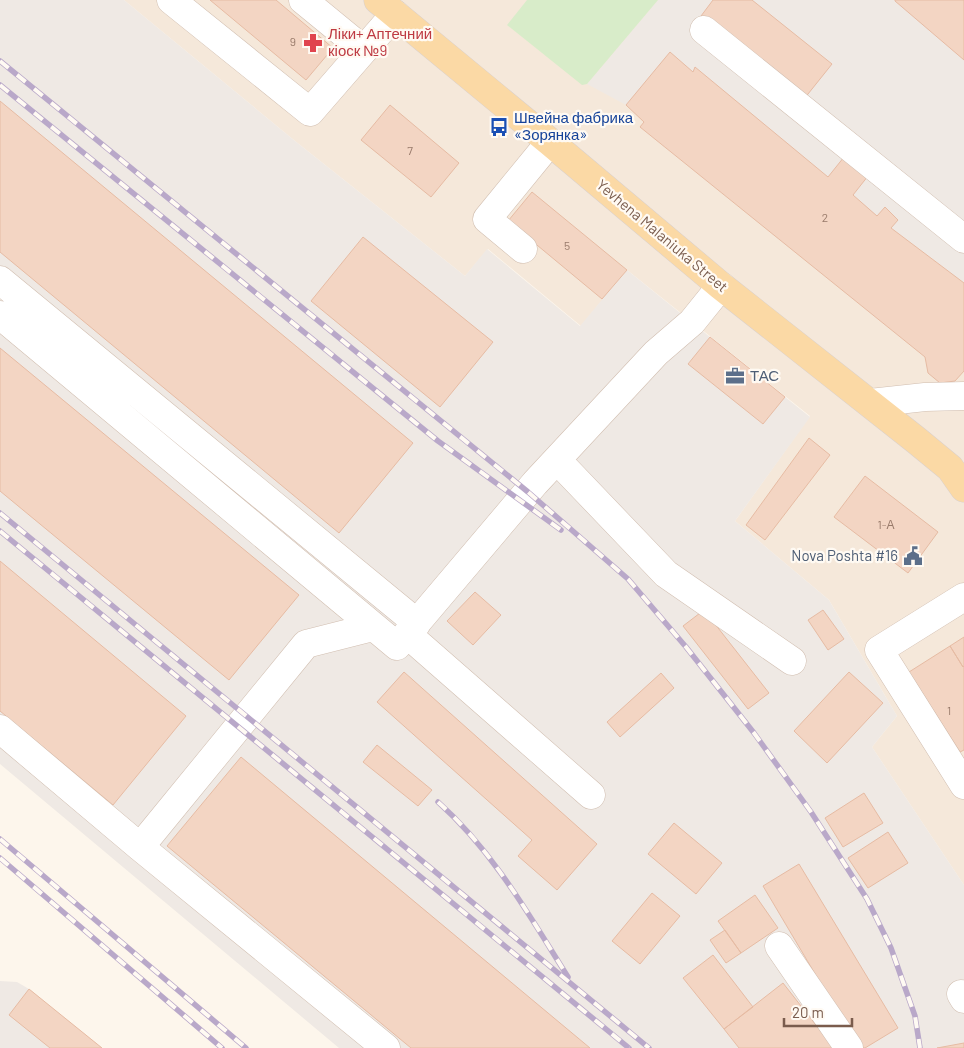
<svg xmlns="http://www.w3.org/2000/svg" width="964" height="1048" font-family="Barlow,sans-serif">
<style>
.residential{fill:#f5e8da}
.industrial{fill:#efe9e4}
.green{fill:#d8ecc9}
.building{fill:#f3d5c3;stroke:#e6bba3}
.lines{fill:none;stroke-linecap:round;stroke-linejoin:round}
.minor-casing{stroke:#d1beb0;stroke-width:29}
.major-casing{stroke:#dad1cd;stroke-width:29}
.minor{stroke:#fff;stroke-width:28}
.major{stroke:#fbd9a5;stroke-width:28}
.rail-casing{stroke:#b9a8c9;stroke-width:5.5}
.rail{stroke:#fffaf3;stroke-width:4;stroke-dasharray:11;stroke-linecap:butt}
.labels{text-anchor:middle;stroke-width:4.5;stroke-linejoin:round;paint-order:stroke}
.number-label{font-size:12px;fill:#987a6a}
.health-label{font-size:15px;fill:#be3a42;stroke:#fffaf3;text-anchor:start}
.transit-label{font-size:15px;fill:#164399;stroke:#fffaf3;text-anchor:start}
.street-label{font-size:15px;fill:#7a5c4d;stroke:#fffaf3}
.service-label{font-size:15px;fill:#4e5e75;stroke:#fffaf3;text-anchor:start}
</style>
<rect width="100%" height="100%" fill="#fdf6ec"/>
<!-- residential -->
<path class="residential" d="M124 0H964V885L872 747 897 716 829 600 735 521 810 416 627 270 581 326 488 249 465 276 295 141Z"/>
<!-- industrial -->
<path class="industrial" d="M0 0H124L295 141 465 276 487 249 580 326 627 270 710 337 689 364 763 424 785 397 810 417 735 521 829 600 897 716 872 747 964 885V1048H339L0 764Z
M658 0H964V371L955 381 940 383 928 373 925 357 640 127 644 122 626 105 587 84Z
M0 981 17 982 29 989 102 1048H0Z"/>
<!-- green -->
<path class="green" d="M527 0H658L587 84 582 85 507 25Z"/>
<!-- building -->
<path class="building" d="M210 0H276L333 48 306 80Z
M713 0H752L832 64 804 99 701 16Z
M895 0H964V60L895 1Z
M670 52 693 72 695 67 828 177 844 157 868 176 853 195 877 216 885 207 898 220 891 228 964 283V371L955 381 940 383 928 373 925 357 640 127 644 122 626 105Z
M0 101 413 443 339 533 0 252Z
M390 105 459 163 431 197 361 140Z
M532 192 627 270 602 299 508 221Z
M363 237 493 342 440 407 311 301Z
M710 337 785 397 763 424 688 364Z
M0 348 299 595 229 680 0 491Z
M809 438 830 455 765 540 746 525Z
M865 476 938 532 908 573 834 517Z
M0 561 186 716 113 805 0 711Z
M475 592 501 615 473 645 447 621Z
M704 610 769 693 748 709 683 626Z
M823 610 844 639 828 650 808 620Z
M964 637V666L963 667 950 646Z
M950 646 963 667 964 666V750L960 752 909 672Z
M404 672 597 844 557 890 518 856 532 840 377 702Z
M849 672 883 703 827 763 794 731Z
M661 673 674 688 620 737 607 722Z
M377 745 432 790 418 806 363 762Z
M241 757 590 1048H411L167 846Z
M864 793 883 823 843 847 825 818Z
M674 823 722 863 696 894 648 854Z
M888 832 908 863 868 888 848 858Z
M799 864 898 1028 865 1048H859L763 886Z
M652 893 680 916 640 964 612 941Z
M755 895 778 928 741 953 718 921Z
M725 930 741 953 726 963 710 940Z
M713 955 753 1007 724 1029 683 978Z
M783 983 834 1048H739L724 1029Z
M29 989 102 1048H50L9 1015Z
M964 1043V1048H937Z"/>
<g class="lines">
<!-- minor casing -->
<g class="minor-casing">
<path id="minor" d="M171 0 310 112 395 14
M303 0 364 50
M704 30 964 239
M523 249 487 219 550 142
M0 280 417 623
M0 315 397 646 535 483 656 353 692 322 721 286
M870 403 925 397 964 396
M557 460 666 574 792 661
M964 597 879 650 964 785
M407 634 591 795
M0 729 140 847 386 1048
M140 847 306 644 373 627
M779 946 849 1048
M961 994 964 999"/>
</g>
<!-- major casing -->
<g class="major-casing">
<path id="major" d="M378 0 550 142 721 286 916 440 950 468 964 488"/>
</g>
<!-- minor -->
<use href="#minor" class="minor"/>
<!-- major -->
<use href="#major" class="major"/>
<!-- rail casing -->
<g class="rail-casing">
<path id="rail" d="M0 61 528 492 628 579 686 647 754 733 811 812 867 899 891 948 915 1016 920 1048
M0 85 438 441 561 530
M0 513 649 1048
M0 531 629 1048
M438 802C493 851 529 915 568 977
M0 839 246 1048
M0 858 222 1048"/>
</g>
<!-- rail -->
<use href="#rail" class="rail"/>
</g>
<!-- icons -->
<defs>
<g id="pharmacy-bare" transform="scale(1.5)"><path d="M-2-6h4v4h4v4h-4v4h-4v-4h-4v-4h4Z" fill="#e0444e" stroke="#fffaf3" stroke-width="2.5" paint-order="stroke"/></g>
<g id="bus-bare" transform="scale(1.5)"><path d="M-5-6H5V4H4V6H2V4H-2V6H-4V4H-5ZM-3.5-4V0h7V-4ZM-3.5 1.2v1.5H-2V1.2ZM2 1.2v1.5H3.5V1.2Z" fill="#1a4fb4" stroke="#fffaf3" stroke-width="2.5" paint-order="stroke"/></g>
<g id="office-bare" transform="scale(1.5)"><path d="M-6-3h4V-5.5h4V-3h4V5H-6ZM-1-4.5V-3h2v-1.5ZM-6 0V1H6V0Z" fill="#5c6f8a" stroke="#fffaf3" stroke-width="2.5" paint-order="stroke"/></g>
<g id="civic-bare" transform="scale(1.5)"><path d="M-.6-6.5H3V-4.5H.6V-3L4-1V1h2V6H-6V1h2V-1L-.6-3ZM-1.2 2.5V6h2.4V2.5Z" fill="#5c6f8a" stroke="#fffaf3" stroke-width="2.5" paint-order="stroke"/></g>
</defs>
<g fill-rule="evenodd">
<use href="#pharmacy-bare" x="313" y="43"/>
<use href="#bus-bare" x="499" y="127"/>
<use href="#office-bare" x="735" y="376"/>
<use href="#civic-bare" x="913" y="556"/>
</g>
<g class="labels">
<!-- number labels -->
<g class="number-label">
<text x="293" y="46">9</text>
<text x="410" y="155">7</text>
<text x="825" y="222">2</text>
<text x="567" y="250">5</text>
<text x="886" y="529">1-А</text>
<text x="949" y="715">1</text>
</g>
<!-- health labels -->
<g class="health-label">
<text x="328" y="39">Ліки+ Аптечний<tspan x="328" dy="17">кіоск №9</tspan></text>
</g>
<!-- transit labels -->
<g class="transit-label">
<text x="514" y="123">Швейна фабрика<tspan x="514" dy="17">«Зорянка»</tspan></text>
</g>
<!-- street labels -->
<g class="street-label">
<text transform="translate(662 236) rotate(40)" y="5">Yevhena Malaniuka Street</text>
</g>
<!-- service labels -->
<g class="service-label">
<text x="750" y="381">ТАС</text>
<text x="898" y="561" text-anchor="end">Nova Poshta #16</text>
</g>
</g>
<!-- scale -->
<path d="M784 1018v8h68v-8" fill="none" stroke="#7a5c4d" stroke-width="2.5"/>
<text x="792" y="1018" font-size="15" fill="#7a5c4d" stroke="#fffaf3" stroke-width="4" paint-order="stroke">20 m</text>
</svg>
